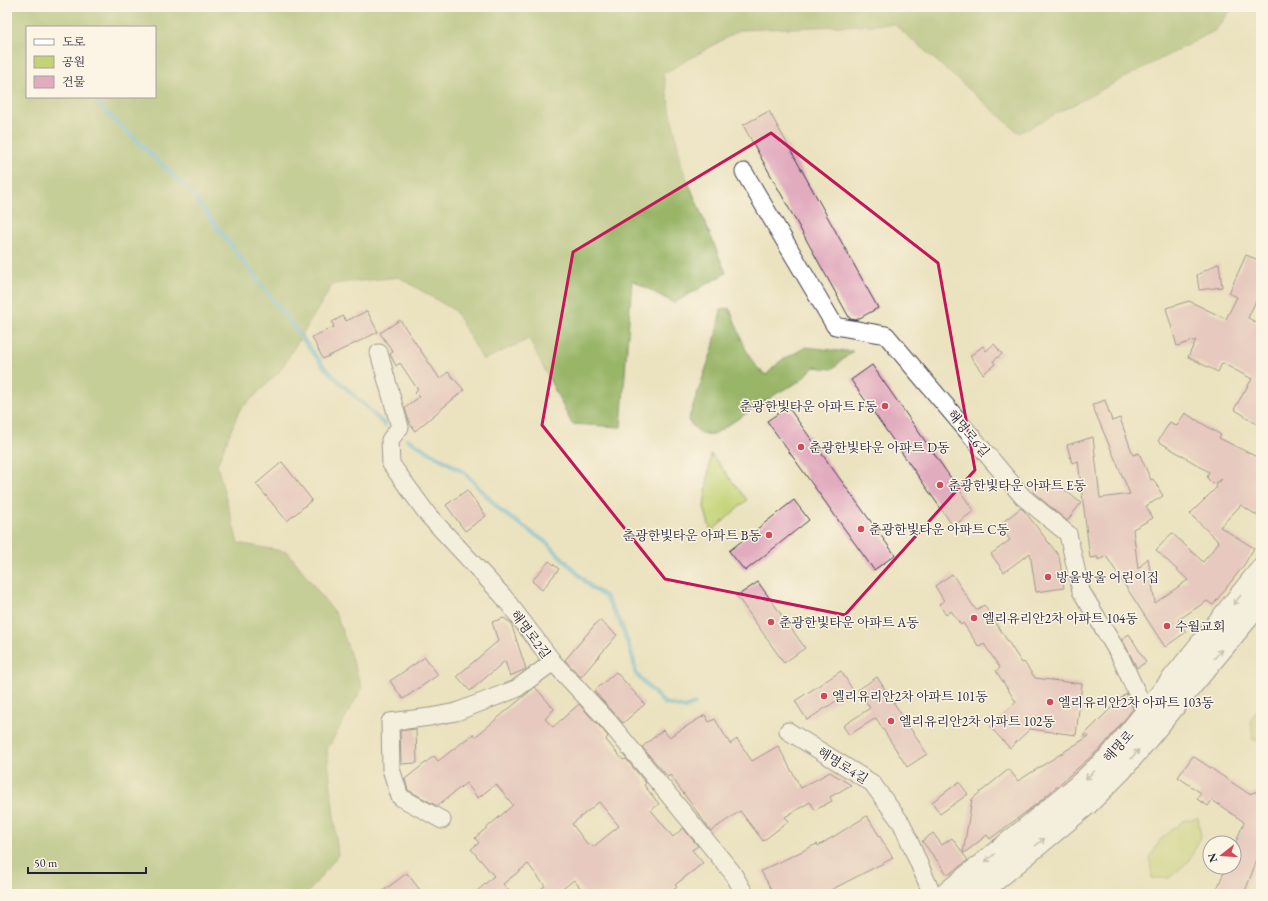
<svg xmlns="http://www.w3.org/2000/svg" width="1268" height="901" font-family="'EB Garamond','Noto Serif KR',serif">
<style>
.green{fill:#c2d376;stroke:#727a58}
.forest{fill:#99b567;stroke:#5e6c51;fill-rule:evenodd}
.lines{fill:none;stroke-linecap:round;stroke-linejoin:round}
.stream{stroke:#5eb5db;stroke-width:4.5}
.building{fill:#e2acbf;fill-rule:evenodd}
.street-casing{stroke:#403f4f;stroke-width:19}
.secondary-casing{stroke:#403f4f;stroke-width:24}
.street{stroke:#fff;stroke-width:17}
.secondary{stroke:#fff;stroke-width:22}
.oneway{stroke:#9c9ca7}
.marked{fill:none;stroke:#c2185b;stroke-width:3;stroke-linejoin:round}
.poi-dot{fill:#d1495b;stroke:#fcf5e5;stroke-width:1.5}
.labels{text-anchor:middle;stroke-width:3;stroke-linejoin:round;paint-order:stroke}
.poi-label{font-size:13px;fill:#22223b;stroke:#fcf5e5;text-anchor:start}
.street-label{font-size:13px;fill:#22223b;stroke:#fcf5e5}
</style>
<rect width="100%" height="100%" fill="#fcf5e5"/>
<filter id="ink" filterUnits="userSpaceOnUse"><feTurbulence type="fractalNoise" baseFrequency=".025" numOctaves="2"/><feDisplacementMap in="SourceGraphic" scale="8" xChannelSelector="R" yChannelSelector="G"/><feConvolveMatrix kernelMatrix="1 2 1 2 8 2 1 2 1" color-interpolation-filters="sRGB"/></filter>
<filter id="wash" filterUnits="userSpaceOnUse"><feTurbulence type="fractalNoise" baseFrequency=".012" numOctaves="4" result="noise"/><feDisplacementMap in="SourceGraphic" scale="16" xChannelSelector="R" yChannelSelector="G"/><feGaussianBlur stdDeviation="0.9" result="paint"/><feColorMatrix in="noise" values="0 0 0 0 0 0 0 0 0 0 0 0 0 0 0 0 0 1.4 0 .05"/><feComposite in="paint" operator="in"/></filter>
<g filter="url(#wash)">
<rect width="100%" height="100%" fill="#ebe2c0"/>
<!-- green -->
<path class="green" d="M711 454 747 500 711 532 704 507Z
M1261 703V740H1253L1251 720Z
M1198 818 1201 836 1189 861 1169 878H1152L1150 858 1161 839 1183 821Z"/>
<!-- forest -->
<path class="forest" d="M7 7H1233L1216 30 1019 133 894 24 740 30 663 74 682 167 726 273 674 303 632 280 621 427 572 424 529 339 483 360 455 311 399 277 333 284 280 371 239 411 217 465 238 543 288 552 337 616 362 688 327 750 338 855 307 894H7ZM27 27H155V97H27Z
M729 308C740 330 745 361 766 375L779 362 806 347 839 351H853L832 369 814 367 800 381 779 392 713 435 700 433 688 421 713 348 721 310Z"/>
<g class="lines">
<!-- stream -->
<path class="stream" d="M94 97 104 110 188 189 325 368 385 425
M407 439 465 473 501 511 547 543 593 589 605 596 621 624 633 658 636 674 664 703 684 708 695 704"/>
</g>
<g id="blocks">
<!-- building -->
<path class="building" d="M769 111 878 308 856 320 850 319 743 125Z
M1246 255 1261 261V290L1248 318 1261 325V427L1234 409 1252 379 1222 363 1218 372 1188 357 1196 340 1177 346 1166 308 1189 301 1226 319 1237 297 1229 293Z
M1219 263 1222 287 1199 290 1197 275Z
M367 311 378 332 323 359 312 337 334 327 332 322 343 316 346 321Z
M400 320 440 379 448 372 464 390 415 431 410 424 405 408 419 397 415 393 418 390 400 363 396 366 390 354 393 352 380 333Z
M994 344 1002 354 993 361 995 364 983 374 970 356 983 346 986 351Z
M872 365 974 511 953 526 851 380Z
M1105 400 1112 421 1120 418 1133 455 1139 453 1151 480 1153 479 1163 496 1146 506 1153 518 1133 529 1138 569 1148 558 1155 603 1188 580 1156 550 1172 533 1203 562 1219 542 1190 514 1217 487 1216 486 1222 479 1213 484 1207 478 1209 472 1158 441 1170 422 1177 426 1185 413 1221 435 1219 438 1261 459V518L1241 505 1220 527 1254 548 1244 565 1213 605 1207 601 1178 620 1186 632 1165 647 1106 556 1098 560V557L1090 558 1078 461 1072 463 1067 445 1093 437 1100 498 1130 494 1092 405Z
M788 407 895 555 874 570 767 421Z
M282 462 312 500 287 521 256 484Z
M1039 484 1045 489 1048 485 1053 489 1057 484 1081 503 1067 521 1033 492Z
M467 490 486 516 465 531 446 505Z
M794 500 809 520 745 571 729 551Z
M1021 508 1026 513 1059 556 1064 588 1036 592 1030 553 1004 572 991 554 1010 540 999 525Z
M549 561 559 569 542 590 532 581Z
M952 574 976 610 984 605 1022 663 1024 662 1035 678 1082 684 1076 735 1030 729 1010 748 990 727 1016 702 996 671 1000 668 984 644 979 647 963 623 961 625 951 611 946 615 939 604 944 601 935 586Z
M758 582 805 648 784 663 737 596Z
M504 618 511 623 526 669 510 676 505 661 470 691 457 676 498 641 492 622Z
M599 620 617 635 581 677 565 660Z
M1129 634 1146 662 1137 668 1122 639Z
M425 657 438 675 403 699 390 681Z
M841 671 853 690 807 720 795 701Z
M616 672 645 704 623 723 594 691Z
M877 677 927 754 907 767 876 718 849 735 843 726 870 708 858 690Z
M535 687 554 709 545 719 553 727 579 704 608 736 606 740 623 760 626 759 646 783 644 785 659 804 651 810 673 837 683 828 698 846 692 850 703 863 675 885 677 887 669 894H585L574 880 556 894H534L545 886 528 864 503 884 512 894H496L494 892 491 894H478L476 892 494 876 471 849 479 843 475 838 513 805 496 784 478 798 466 783 437 806 408 790 405 779 434 756 438 761 473 734 475 737ZM599 802 619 826 593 847 590 844 588 845 572 824Z
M1126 693 1133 709 1103 746 1038 803 990 839 987 835 963 854 968 860 948 875 922 841 933 833 942 845 952 838 963 853 972 799 1009 769 1018 781 1089 736H1083Z
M705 715 709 722 715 719 730 744 737 739 752 761 778 746 801 788 830 772 851 785 830 797 832 801 815 810 810 802 785 817 789 821 763 841 740 811 711 831 670 775 668 777 662 770 642 747 663 730 669 737Z
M416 729 417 763 401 764 400 731Z
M1193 756 1249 794 1261 790V849L1244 894H1215L1226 867H1234V847L1244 822 1212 800 1208 806 1197 799 1201 793 1178 777Z
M959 782 968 794 940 814 932 802Z
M867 816 893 858 823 894H774L761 871 817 844 818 846Z
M407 873 423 894H379Z"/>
</g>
</g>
<g filter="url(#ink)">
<use href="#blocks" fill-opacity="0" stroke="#403f4f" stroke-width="1"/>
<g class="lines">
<!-- street casing -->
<g class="street-casing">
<path id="street" d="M744 172 835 326 886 335 1023 497 1068 534 1081 591 1120 656 1150 722
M379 353 400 427 390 440 391 464 428 515 503 596 553 662 608 721 732 872 745 894
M788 731 872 783 902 824 932 894
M442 820 400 797 391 769 390 722 430 717 456 712 516 689 553 662"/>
</g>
<!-- secondary casing -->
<g class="secondary-casing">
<path id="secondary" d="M946 894 1076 788 1112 755 1261 570
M978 894 1088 803 1121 770 1261 601"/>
</g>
<!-- street -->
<use href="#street" class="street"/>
<!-- secondary -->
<use href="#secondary" class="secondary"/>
</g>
<!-- one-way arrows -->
<defs><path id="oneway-shaft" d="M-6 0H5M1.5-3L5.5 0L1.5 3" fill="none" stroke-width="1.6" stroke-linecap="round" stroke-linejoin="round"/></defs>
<g class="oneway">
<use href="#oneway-shaft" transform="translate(1237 600) rotate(129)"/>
<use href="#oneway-shaft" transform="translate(1218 654) rotate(-51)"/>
<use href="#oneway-shaft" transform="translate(1135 754) rotate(-50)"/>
<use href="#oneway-shaft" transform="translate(1090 775) rotate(138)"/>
<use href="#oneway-shaft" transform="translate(1040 842) rotate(-39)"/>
<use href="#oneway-shaft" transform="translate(990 858) rotate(141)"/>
</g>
</g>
<!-- marked area -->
<path d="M0 0H1268V901H0ZM771 133 938 263 975 470 845 615 665 579 542 425 573 252Z" fill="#ebe2c0" fill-opacity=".55" fill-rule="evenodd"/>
<path class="marked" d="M771 133 938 263 975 470 845 615 665 579 542 425 573 252Z"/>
<!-- markers -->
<g class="poi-dot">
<circle cx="885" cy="406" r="4"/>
<circle cx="801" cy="447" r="4"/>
<circle cx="940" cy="485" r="4"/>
<circle cx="861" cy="529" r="4"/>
<circle cx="769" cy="535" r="4"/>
<circle cx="1048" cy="577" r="4"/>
<circle cx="974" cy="618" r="4"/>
<circle cx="771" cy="622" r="4"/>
<circle cx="1167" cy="626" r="4"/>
<circle cx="824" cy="696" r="4"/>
<circle cx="1050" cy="702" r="4"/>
<circle cx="891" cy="721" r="4"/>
</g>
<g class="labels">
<!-- poi labels -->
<g class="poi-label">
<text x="877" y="411" text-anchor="end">춘광한빛타운 아파트 F동</text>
<text x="809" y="452">춘광한빛타운 아파트 D동</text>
<text x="948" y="490">춘광한빛타운 아파트 E동</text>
<text x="869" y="534">춘광한빛타운 아파트 C동</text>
<text x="761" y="540" text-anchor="end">춘광한빛타운 아파트 B동</text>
<text x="1056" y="582">방울방울 어린이집</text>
<text x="982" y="623">엘리유리안2차 아파트 104동</text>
<text x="779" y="627">춘광한빛타운 아파트 A동</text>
<text x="1175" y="631">수월교회</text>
<text x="832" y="701">엘리유리안2차 아파트 101동</text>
<text x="1058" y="707">엘리유리안2차 아파트 103동</text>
<text x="899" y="726">엘리유리안2차 아파트 102동</text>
</g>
<!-- street labels -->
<g class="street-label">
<text transform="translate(969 433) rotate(50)" y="5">해명로6길</text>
<text transform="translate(531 634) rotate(53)" y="5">해명로2길</text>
<text transform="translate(1118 746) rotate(-48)" y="5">해명로</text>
<text transform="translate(843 765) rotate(32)" y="5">해명로4길</text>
</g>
</g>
<!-- margin -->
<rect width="1268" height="901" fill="none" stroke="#fcf5e5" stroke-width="24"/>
<!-- legend -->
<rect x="26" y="26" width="130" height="72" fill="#fcf5e5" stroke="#a5a1a1"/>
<rect x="34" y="39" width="20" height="6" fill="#ffffff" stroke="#a5a1a1"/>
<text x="62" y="46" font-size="12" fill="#22223b">도로</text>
<rect x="34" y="56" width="20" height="12" fill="#c2d376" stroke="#a5a1a1"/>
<text x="62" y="66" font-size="12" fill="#22223b">공원</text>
<rect x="34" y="76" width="20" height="12" fill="#e2acbf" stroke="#a5a1a1"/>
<text x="62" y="86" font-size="12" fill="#22223b">건물</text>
<!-- north arrow -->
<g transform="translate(1222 855) rotate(253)"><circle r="19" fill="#fcf5e5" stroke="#a5a1a1"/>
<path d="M0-3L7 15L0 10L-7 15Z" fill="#d1495b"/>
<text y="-6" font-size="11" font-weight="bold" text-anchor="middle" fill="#22223b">N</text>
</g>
<!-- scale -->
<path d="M28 867v6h118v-6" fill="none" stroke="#22223b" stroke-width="2"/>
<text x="34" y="867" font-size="12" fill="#22223b" stroke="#fcf5e5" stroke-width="3" paint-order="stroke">50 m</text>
</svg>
